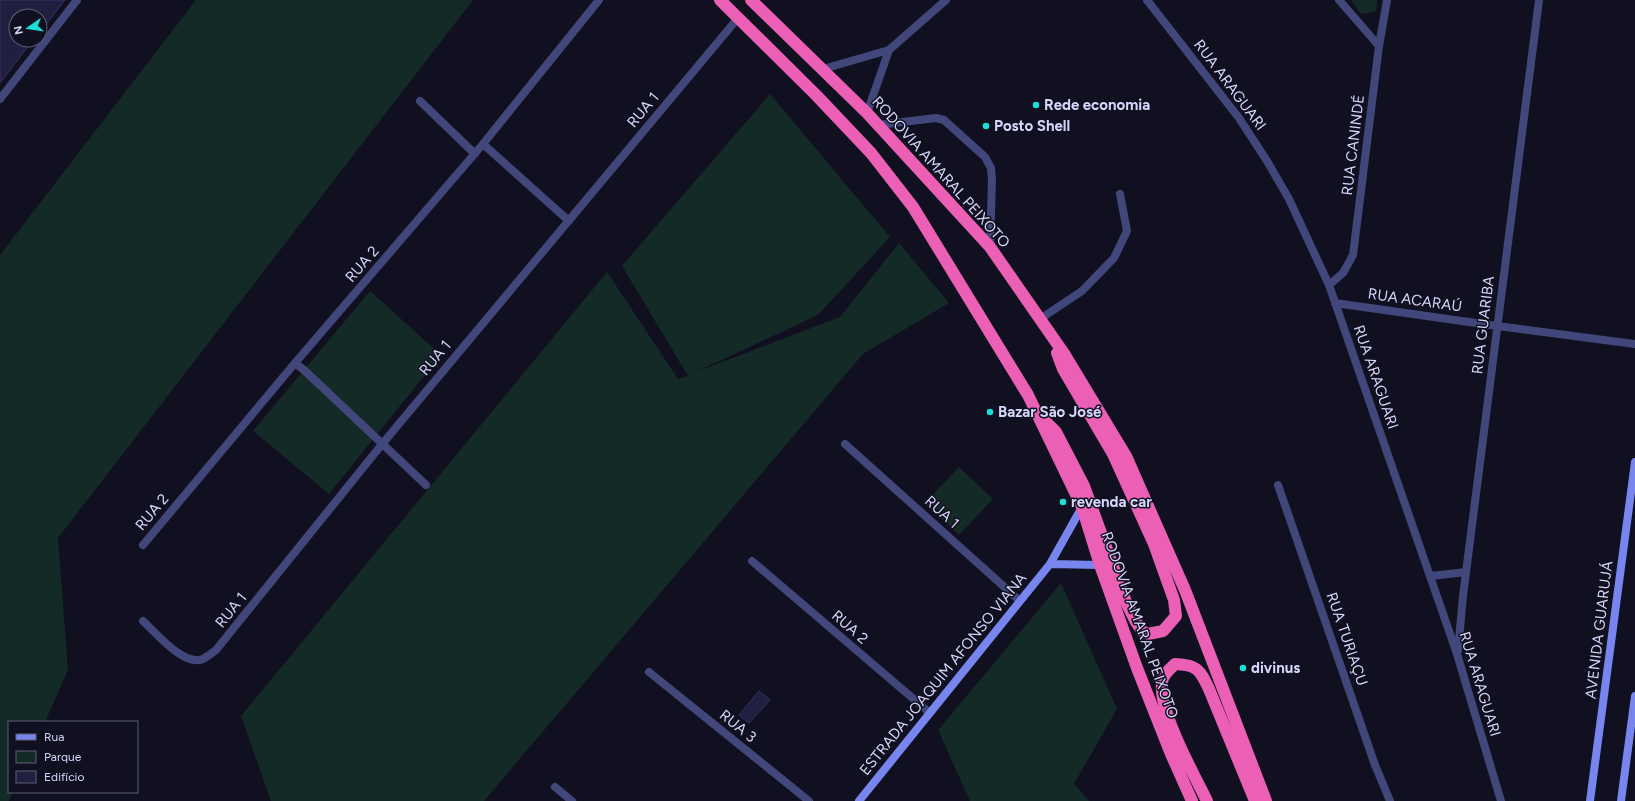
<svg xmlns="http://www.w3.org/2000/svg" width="1635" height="801" font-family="Figtree,sans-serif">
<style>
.green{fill:#142a26}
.building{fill:#211e3f;stroke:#373368}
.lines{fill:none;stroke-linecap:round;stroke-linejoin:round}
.lane{stroke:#41477a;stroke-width:8}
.street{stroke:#41477a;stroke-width:8}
.secondary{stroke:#7885ee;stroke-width:8}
.highway{stroke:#eb5fb5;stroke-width:12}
.poi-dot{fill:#1cded7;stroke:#111020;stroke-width:1.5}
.labels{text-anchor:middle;stroke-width:3;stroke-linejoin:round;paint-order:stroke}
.street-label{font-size:15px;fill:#d5d6fa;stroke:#111020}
.poi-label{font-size:15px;font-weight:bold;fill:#d5d6fa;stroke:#111020;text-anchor:start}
</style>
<rect width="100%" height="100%" fill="#111020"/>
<!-- green -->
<path class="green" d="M196 0H473L58 538 68 670 45 722H9V792H13L9 801H0V255Z
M1351 0H1377L1376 11 1361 14Z
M770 94 890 237 818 315 696 372 840 317 899 243 949 303 863 354 484 801H271L241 716 607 272 678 379 688 376 622 266Z
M370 291 441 355 329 494 253 431Z
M959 467 993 499 959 535 925 503Z
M1061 583 1117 709 1074 784 1089 801H970L938 730Z"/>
<!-- building -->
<path class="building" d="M0 0H65L40 32V16H16V40H33L0 83Z
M759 691 770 700 749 723 739 715Z"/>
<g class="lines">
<!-- lane -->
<path class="lane" d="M0 99 77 0
M878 125 936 118 944 120 985 157 991 168 992 180 990 247
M1040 319 1082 291 1114 258 1127 231 1120 194"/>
<!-- street -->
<path class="street" d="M1147 0 1239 118 1267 161 1289 199 1329 285 1457 654 1501 801
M1339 0 1379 46
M823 69 889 50 946 0
M420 101 475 154
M867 113 889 50
M483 144 569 221
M1329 285 1343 273 1353 255 1379 46 1387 0
M1335 303 1497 326 1635 344
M295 363 304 370 426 485
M845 444 1020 601
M1278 485 1375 765 1390 801
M143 545 295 363 483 144 599 0
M752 561 930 713
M1431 576 1466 572
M143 621C156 633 184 667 203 659 207 657 212 653 216 650L383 443 738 18
M1458 651 1463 596 1539 0
M649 672 809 801
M555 787 572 801"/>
<!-- secondary -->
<path class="secondary" d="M1050 564 1100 565
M859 801 1050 564 1082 507
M1590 801 1635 462
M1621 801 1635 696"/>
<!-- highway -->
<path class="highway" d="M720 0 816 95 871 153 913 207 1028 395 1082 507 1100 565 1137 668 1171 754 1192 801
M751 0 867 113 990 247 1065 355 1126 456 1185 590 1266 801
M1045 421 1056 432 1084 486 1126 602 1136 622 1142 631 1148 634 1163 631 1176 616 1174 600 1154 544 1113 454 1063 369 1057 353
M1207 801C1195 776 1154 704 1163 678 1166 672 1171 668 1175 664 1198 665 1200 670 1209 689L1255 801"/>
</g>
<!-- markers -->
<g class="poi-dot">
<circle cx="1036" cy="105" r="4"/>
<circle cx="986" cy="126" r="4"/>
<circle cx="990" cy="412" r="4"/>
<circle cx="1063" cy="502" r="4"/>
<circle cx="1243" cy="668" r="4"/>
</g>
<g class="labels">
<!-- street labels -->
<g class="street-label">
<text transform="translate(1230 85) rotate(53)" y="5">RUA ARAGUARI</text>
<text transform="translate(643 110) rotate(-50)" y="5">RUA 1</text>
<text transform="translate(1353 145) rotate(-83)" y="5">RUA CANINDÉ</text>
<text transform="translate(941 172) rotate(48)" y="5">RODOVIA AMARAL PEIXOTO</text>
<text transform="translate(362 264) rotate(-49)" y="5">RUA 2</text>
<text transform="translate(1415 300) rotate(8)" y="5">RUA ACARAÚ</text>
<text transform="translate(1483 325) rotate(-83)" y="5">RUA GUARIBA</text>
<text transform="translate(435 358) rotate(-50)" y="5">RUA 1</text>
<text transform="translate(1376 377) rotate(71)" y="5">RUA ARAGUARI</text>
<text transform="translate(152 512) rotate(-50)" y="5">RUA 2</text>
<text transform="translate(942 512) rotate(42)" y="5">RUA 1</text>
<text transform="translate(231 610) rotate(-51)" y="5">RUA 1</text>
<text transform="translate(1140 625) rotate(70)" y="5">RODOVIA AMARAL PEIXOTO</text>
<text transform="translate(850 627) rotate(41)" y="5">RUA 2</text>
<text transform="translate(1599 630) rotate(-83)" y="5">AVENIDA GUARUJÁ</text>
<text transform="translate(1347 639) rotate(71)" y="5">RUA TURIAÇU</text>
<text transform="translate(943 674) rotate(-51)" y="5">ESTRADA JOAQUIM AFONSO VIANA</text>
<text transform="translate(1480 684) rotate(73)" y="5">RUA ARAGUARI</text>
<text transform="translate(738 726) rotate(39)" y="5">RUA 3</text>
</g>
<!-- poi labels -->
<g class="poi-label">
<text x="1044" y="110">Rede economia</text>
<text x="994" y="131">Posto Shell</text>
<text x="998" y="417">Bazar São José</text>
<text x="1071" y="507">revenda car</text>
<text x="1251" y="673">divinus</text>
</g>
</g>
<!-- legend -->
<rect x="8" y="721" width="130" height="72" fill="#111020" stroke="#5f5f77"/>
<rect x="16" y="734" width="20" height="6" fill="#7885ee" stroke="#5f5f77"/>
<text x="44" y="741" font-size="12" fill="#d5d6fa">Rua</text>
<rect x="16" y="751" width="20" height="12" fill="#142a26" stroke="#5f5f77"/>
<text x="44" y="761" font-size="12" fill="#d5d6fa">Parque</text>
<rect x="16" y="771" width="20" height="12" fill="#211e3f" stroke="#5f5f77"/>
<text x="44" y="781" font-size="12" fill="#d5d6fa">Edifício</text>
<!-- north arrow -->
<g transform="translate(28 28) rotate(257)"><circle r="19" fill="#111020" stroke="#5f5f77"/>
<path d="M0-3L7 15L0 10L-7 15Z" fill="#1cded7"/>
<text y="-6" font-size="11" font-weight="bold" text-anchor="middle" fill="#d5d6fa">N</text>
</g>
</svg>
